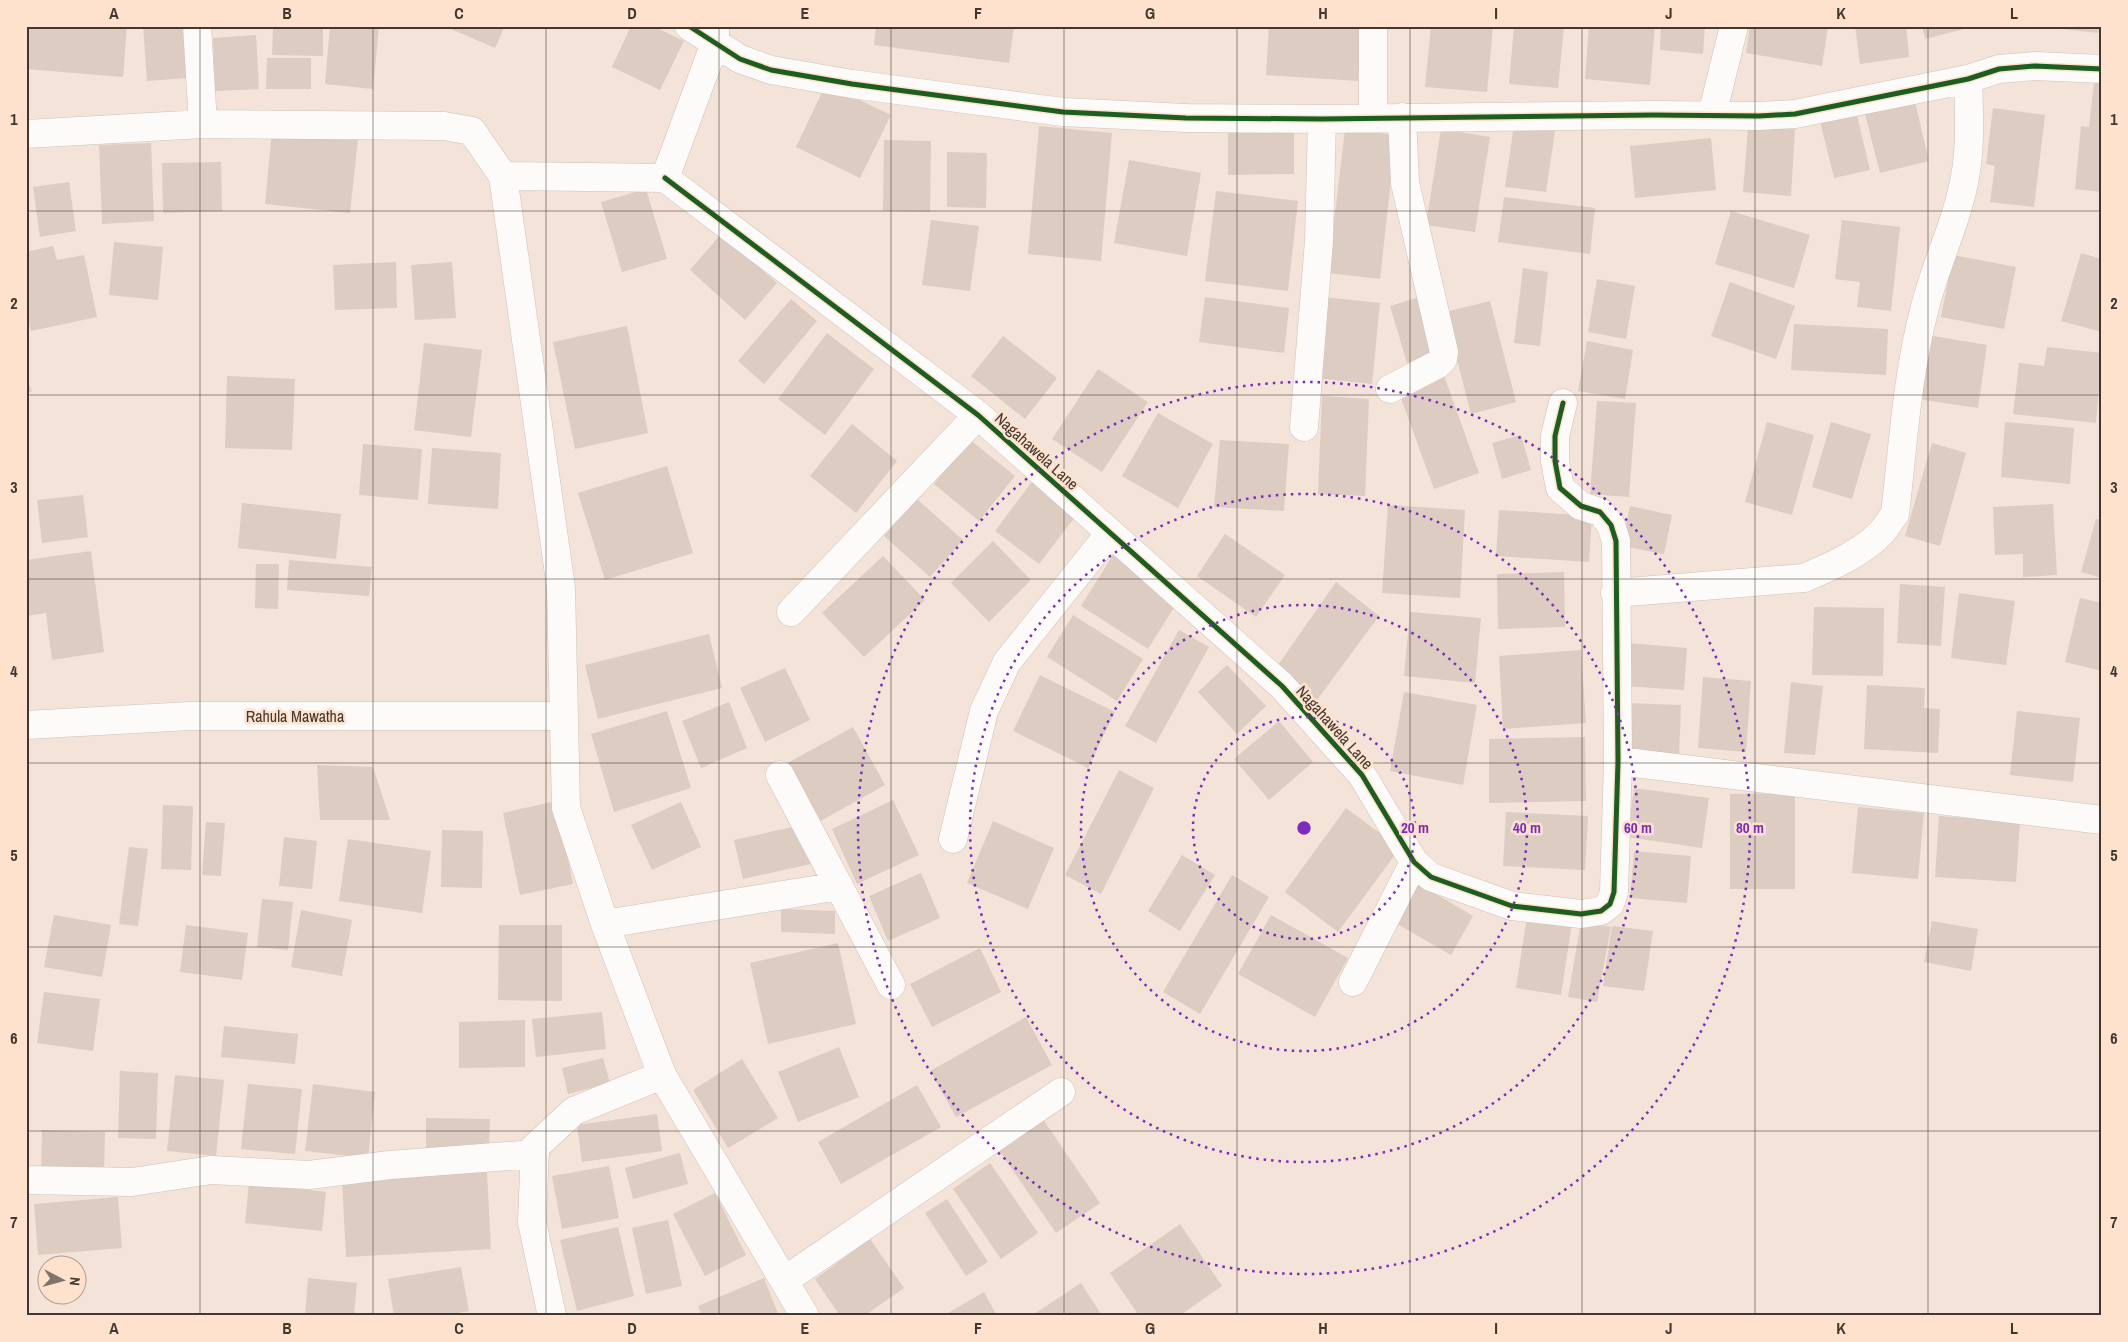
<svg xmlns="http://www.w3.org/2000/svg" width="2128" height="1342" font-family="'Archivo Narrow',sans-serif">
<style>
.building{fill:#dcccc1}
.lines{fill:none;stroke-linecap:round;stroke-linejoin:round}
.street-casing{stroke:#cfc2b9;stroke-width:29}
.street{stroke:#fdfbf9;stroke-width:28}
.cycleway-casing{stroke:#fee2cd;stroke-width:8}
.cycleway{stroke:#1b5e20;stroke-width:5}
.grid{fill:none;stroke:#42372f;stroke-width:1;stroke-opacity:0.55}
.ring{fill:none;stroke:#7b2cbf;stroke-width:2.5;stroke-dasharray:2.5 5}
.labels{text-anchor:middle;stroke-width:5;stroke-linejoin:round;paint-order:stroke}
.street-label{font-size:16px;fill:#42372f;stroke:#fee2cd}
.centre{fill:#7b2cbf;stroke:#fee2cd;stroke-width:2.5}
.ring-label{font-size:15px;text-anchor:middle;font-weight:bold;fill:#7b2cbf;stroke:#fee2cd;stroke-width:5;stroke-linejoin:round;paint-order:stroke}
.neatline{fill:none;stroke:#42372f;stroke-width:2}
.grid-label{font-size:16px;text-anchor:middle;font-weight:bold;fill:#42372f}
</style>
<rect width="100%" height="100%" fill="#f3e3d8"/>
<!-- building -->
<path class="building" d="M26 26H127L123 77 26 69Z
M143 26H184L188 78 147 81Z
M273 26H323V56L272 55Z
M330 26H379L373 89 325 84Z
M444 26H505L495 48Z
M631 26H653L684 41 660 90 612 67Z
M876 26H1014L1009 63 874 45Z
M1269 26H1361L1358 81 1266 75Z
M1431 26 1493 28 1487 92 1425 87Z
M1514 26H1564L1558 88 1509 84Z
M1589 26H1655L1650 85 1585 79Z
M1661 26H1705L1703 54 1660 50Z
M1750 26H1828L1822 66 1746 53Z
M1855 26H1906L1909 57 1860 64Z
M1922 26H1964V29L1925 39Z
M2064 26H2099L2098 33 2063 29Z
M256 35 259 89 215 91 213 38Z
M267 58H311V89H266Z
M2094 82 2102 83V192L2075 189 2081 126 2089 127Z
M826 84 891 115 860 178 796 147Z
M1915 102 1929 161 1880 173 1865 114Z
M1993 108 2045 115 2034 207 1990 202 1995 166 1986 164Z
M1856 111 1870 170 1834 178 1820 121Z
M1514 125 1555 131 1546 192 1505 187Z
M1039 126 1112 133 1101 261 1028 254Z
M1228 126H1294V174L1228 175Z
M1748 127 1795 129 1791 196 1743 192Z
M1345 129 1396 135 1380 279 1328 273Z
M1441 129 1490 137 1475 232 1426 225Z
M272 131 358 139 350 213 265 204Z
M1711 138 1716 190 1635 198 1630 146Z
M884 140 931 141 930 212 883 211Z
M151 143 154 221 102 224 99 145Z
M947 152 987 153 986 208 947 207Z
M1129 160 1201 173 1187 256 1114 243Z
M221 162 222 211 163 213 162 163Z
M69 182 76 231 40 237 33 187Z
M646 189 667 259 622 272 601 202Z
M1216 191 1298 201 1288 291 1205 281Z
M1504 197 1595 208 1590 254 1498 242Z
M1731 211 1810 235 1794 288 1715 264Z
M931 220 979 226 970 291 922 285Z
M1842 220 1900 227 1891 311 1857 307 1860 282 1835 279Z
M721 234 777 283 745 320 690 270Z
M114 242 163 247 158 300 109 295Z
M53 246 57 260 84 255 97 317 31 331 26 311V252Z
M2081 253 2102 259V332L2061 321Z
M1953 255 2016 267 2004 329 1941 317Z
M396 262 397 308 335 310 333 265Z
M452 262 456 318 415 320 411 265Z
M1523 268 1548 272 1540 346 1514 343Z
M1597 279 1635 286 1626 339 1588 332Z
M1730 282 1795 306 1776 359 1711 336Z
M1423 296 1440 353 1407 363 1390 306Z
M1205 297 1289 308 1284 353 1199 342Z
M1324 297 1380 303 1372 384 1315 378Z
M791 299 817 321 764 384 738 361Z
M1490 301 1516 402 1471 414 1445 312Z
M1794 324 1888 329 1886 375 1791 370Z
M627 326 648 433 575 449 553 342Z
M827 333 874 369 825 435 778 399Z
M1927 335 1987 345 1978 408 1917 399Z
M1003 336 1057 378 1025 419 971 376Z
M1587 341 1633 350 1625 399 1578 391Z
M424 343 482 350 471 437 414 430Z
M2047 347 2102 353 2096 423 2013 414 2019 363 2044 366Z
M1098 369 1148 402 1102 472 1052 439Z
M1443 373 1479 473 1434 489 1398 390Z
M227 376 295 379 292 450 225 448Z
M26 377 32 391 26 394Z
M1322 396 1369 399 1365 496 1318 494Z
M1597 401 1636 403 1629 497 1590 494Z
M1158 413 1213 444 1178 508 1122 476Z
M1767 422 1814 435 1792 515 1745 502Z
M1831 422 1871 434 1852 499 1812 487Z
M2005 422 2074 428 2070 484 2001 477Z
M852 424 897 461 856 513 810 476Z
M1521 435 1531 470 1502 479 1492 443Z
M969 439 1015 476 979 521 934 484Z
M1220 440 1289 444 1284 511 1214 507Z
M1932 443 1966 453 1940 546 1905 536Z
M363 444 422 449 418 500 359 495Z
M432 448 501 453 498 509 428 504Z
M667 466 693 553 605 580 578 493Z
M1034 479 1078 513 1039 564 995 531Z
M83 495 88 537 42 543 37 500Z
M917 499 963 540 930 577 884 536Z
M242 503 341 514 336 559 238 548Z
M2053 504 2057 575 2023 577V554L1995 555 1993 507Z
M1388 505 1465 510 1460 598 1382 593Z
M1630 506 1672 515 1664 554 1622 546Z
M1499 510 1592 516 1589 562 1496 556Z
M2096 519 2102 520V578L2081 572Z
M1225 534 1285 575 1256 617 1197 576Z
M993 541 1031 580 989 622 951 583Z
M91 551 104 652 52 660 46 613 26 616V560Z
M1113 555 1180 598 1148 649 1081 606Z
M883 556 925 600 864 657 822 613Z
M289 560 372 567 369 596 287 590Z
M256 564H279L278 609 255 608Z
M1564 572 1565 627 1498 629 1497 574Z
M1336 582 1379 616 1317 700 1276 668Z
M1900 584 1945 587 1941 646 1897 643Z
M1959 593 2015 601 2006 665 1951 658Z
M2080 598 2102 603V671L2065 662Z
M1814 607 1884 608 1883 676 1812 675Z
M1410 612 1481 618 1475 683 1404 676Z
M1073 615 1143 659 1117 701 1047 657Z
M1179 630 1209 647 1156 743 1125 726Z
M709 634 722 688 598 719 585 665Z
M1628 643 1687 648 1684 690 1624 686Z
M1581 650 1586 723 1503 729 1499 656Z
M1227 665 1266 706 1237 734 1198 692Z
M785 668 810 720 765 742 740 688Z
M1040 675 1115 712 1088 768 1013 731Z
M1703 677 1751 681 1746 752 1698 748Z
M1791 682 1823 686 1815 755 1784 753Z
M1867 685 1925 688 1924 708 1940 709 1938 753 1864 749Z
M1404 692 1477 705 1463 785 1390 771Z
M729 702 747 748 701 768 682 721Z
M1626 703 1681 705 1679 758 1625 756Z
M667 711 691 788 614 812 591 734Z
M2017 711 2080 718 2073 782 2010 775Z
M1279 721 1313 762 1269 800 1234 759Z
M853 727 885 785 817 823 786 764Z
M1585 737 1586 801 1489 803V739Z
M317 765 373 767 390 820H320Z
M1119 770 1154 788 1101 894 1065 875Z
M1634 788 1709 798 1702 848 1627 837Z
M1795 793V889H1730V794Z
M893 800 919 855 857 884 832 829Z
M556 801 573 884 520 895 503 813Z
M681 802 701 847 652 870 631 825Z
M163 805 193 806 191 870 161 869Z
M1858 807 1924 813 1918 879 1852 873Z
M1346 808 1400 848 1338 932 1285 892Z
M1506 812 1588 816 1585 870 1503 866Z
M1939 816 2020 822 2016 882 1935 877Z
M993 821 1054 848 1028 909 967 883Z
M206 822 225 823 221 876 202 875Z
M802 825 811 864 743 879 734 840Z
M442 830 483 831 482 888 441 887Z
M284 837 317 841 312 889 279 886Z
M348 839 431 851 422 913 339 901Z
M129 847 148 849 138 926 119 924Z
M1634 851 1691 856 1687 903 1630 898Z
M1182 855 1215 875 1180 931 1148 911Z
M921 873 940 918 888 941 869 896Z
M1232 875 1269 897 1200 1014 1163 992Z
M1414 881 1473 916 1451 955 1392 921Z
M262 899 293 902 288 950 257 947Z
M781 909 835 911V934L781 932Z
M301 910 352 920 342 976 291 967Z
M54 915 111 925 102 977 44 967Z
M1271 915 1348 958 1315 1017 1238 974Z
M1527 916 1572 923 1561 995 1516 988Z
M1932 921 1978 929 1971 971 1924 962Z
M1581 922 1611 927 1597 1002 1568 997Z
M186 925 248 933 242 980 180 972Z
M499 925H562V1001L498 1000Z
M1612 926 1653 931 1644 991 1603 986Z
M838 943 856 1024 768 1044 750 963Z
M980 948 1001 992 932 1027 910 984Z
M44 992 100 999 93 1051 37 1043Z
M602 1012 606 1049 536 1057 532 1019Z
M1026 1017 1052 1065 956 1117 930 1071Z
M525 1020V1067L459 1068V1022Z
M224 1026 298 1034 295 1064 221 1057Z
M839 1047 859 1097 798 1122 778 1072Z
M603 1058 610 1083 568 1094 562 1068Z
M742 1059 778 1118 728 1148 693 1090Z
M120 1071 158 1073 156 1139 118 1138Z
M175 1075 224 1080 216 1156 167 1151Z
M248 1084 302 1089 295 1154 241 1149Z
M313 1084 375 1092 368 1158 305 1151Z
M917 1085 941 1127 841 1184 818 1142Z
M657 1114 662 1151 582 1162 577 1125Z
M1040 1115 1100 1203 1056 1233 996 1146Z
M426 1118 490 1119 489 1149H426Z
M42 1130 105 1132 104 1175 41 1173Z
M680 1153 688 1184 633 1199 625 1168Z
M990 1163 1038 1233 1001 1259 953 1189Z
M609 1166 619 1218 562 1229 552 1176Z
M487 1172 491 1249 346 1257 342 1180Z
M249 1183 326 1192 322 1231 245 1223Z
M715 1193 746 1255 705 1276 673 1214Z
M118 1197 122 1248 38 1255 34 1204Z
M947 1199 988 1262 966 1276 925 1213Z
M668 1220 682 1286 646 1294 632 1228Z
M1180 1224 1222 1286 1179 1316H1139L1110 1273Z
M618 1227 634 1296 577 1311 560 1240Z
M870 1239 904 1288 864 1316H840L815 1279Z
M461 1267 469 1311 439 1316H394L388 1279Z
M308 1278 357 1283 354 1316H305Z
M764 1278 779 1316H702L698 1306Z
M1081 1283 1102 1316H1031Z
M984 1292 997 1316H943Z"/>
<g class="lines">
<!-- street casing -->
<g class="street-casing">
<path id="street" d="M197 26 203 124
M689 26 740 59 771 70 852 84 1063 112 1186 118 1322 119 1653 115 1759 116 1795 114 1968 79 1999 69 2035 66 2102 69
M1373 26V118
M1712 115 1734 26
M26 134 203 124 444 126 472 131 503 176 665 178 715 43V26
M503 176 561 588 566 808 605 924 662 1075 805 1316
M665 178 978 415 1282 686 1362 775 1414 862 1431 877 1512 906 1581 914 1601 911 1610 904 1614 892 1618 761 1616 541 1611 525 1600 512 1581 506 1560 488 1555 461V436L1563 403
M1390 389 1438 364 1443 359 1444 352 1405 183 1402 117
M1304 427 1319 241 1322 119
M1615 593 1804 578C1830 567 1860 554 1880 534 1886 528 1890 520 1895 514 1903 446 1907 374 1925 307 1936 263 1957 222 1965 177 1971 144 1969 112 1968 79
M791 612 978 415
M26 725 190 716H564
M1618 761 2102 820
M780 775 891 985
M953 839 984 711 1007 662 1110 533
M605 924 839 886
M1353 982 1414 862
M26 1180 132 1182 211 1170 309 1175 390 1165 535 1154
M785 1280 1061 1092
M552 1316 532 1222 535 1147 574 1111 662 1075"/>
</g>
<!-- street -->
<use href="#street" class="street"/>
<!-- cycleway casing -->
<g class="cycleway-casing">
<path id="cycleway" d="M689 26 740 59 771 70 852 84 1063 112 1186 118 1322 119 1653 115 1759 116 1795 114 1968 79 1999 69 2035 66 2102 69
M665 178 978 415 1282 686 1362 775 1414 862 1431 877 1512 906 1581 914 1601 911 1610 904 1614 892 1618 761 1616 541 1611 525 1600 512 1581 506 1560 488 1555 461V436L1563 403"/>
</g>
<!-- cycleway -->
<use href="#cycleway" class="cycleway"/>
</g>
<!-- grid -->
<path class="grid" d="M200 26V1316M373 26V1316M546 26V1316M719 26V1316M891 26V1316M1064 26V1316M1237 26V1316M1410 26V1316M1582 26V1316M1755 26V1316M1928 26V1316M26 211H2102M26 395H2102M26 579H2102M26 763H2102M26 947H2102M26 1131H2102"/>
<!-- distance rings -->
<g class="ring">
<circle cx="1304" cy="828" r="111"/>
<circle cx="1304" cy="828" r="223"/>
<circle cx="1304" cy="828" r="334"/>
<circle cx="1304" cy="828" r="446"/>
</g>
<g class="labels">
<!-- street labels -->
<g class="street-label">
<text transform="translate(1037 451) rotate(42)" y="6">Nagahawela Lane</text>
<text x="295" y="722">Rahula Mawatha</text>
<text transform="translate(1335 727) rotate(48)" y="6">Nagahawela Lane</text>
</g>
</g>
<circle cx="1304" cy="828" r="8" class="centre"/>
<g class="ring-label">
<text x="1415" y="833">20 m</text>
<text x="1527" y="833">40 m</text>
<text x="1638" y="833">60 m</text>
<text x="1750" y="833">80 m</text>
</g>
<!-- border -->
<rect width="2128" height="1342" fill="none" stroke="#fee2cd" stroke-width="55"/>
<!-- north arrow -->
<g transform="translate(62 1280) rotate(96)"><circle r="24" fill="#fee2cd" stroke="#b39e8e"/>
<path d="M0-4L9 19L0 12L-9 19Z" fill="#80736a"/>
<text y="-8" font-size="14" font-weight="bold" text-anchor="middle" fill="#42372f">N</text>
</g>
<rect x="28" y="28" width="2072" height="1286" class="neatline"/>
<g class="grid-label">
<text x="114" y="19">A</text>
<text x="287" y="19">B</text>
<text x="459" y="19">C</text>
<text x="632" y="19">D</text>
<text x="805" y="19">E</text>
<text x="978" y="19">F</text>
<text x="1150" y="19">G</text>
<text x="1323" y="19">H</text>
<text x="1496" y="19">I</text>
<text x="1669" y="19">J</text>
<text x="1841" y="19">K</text>
<text x="2014" y="19">L</text>
<text x="14" y="125">1</text>
<text x="2114" y="125">1</text>
<text x="14" y="309">2</text>
<text x="2114" y="309">2</text>
<text x="14" y="493">3</text>
<text x="2114" y="493">3</text>
<text x="14" y="677">4</text>
<text x="2114" y="677">4</text>
<text x="14" y="861">5</text>
<text x="2114" y="861">5</text>
<text x="14" y="1044">6</text>
<text x="2114" y="1044">6</text>
<text x="14" y="1228">7</text>
<text x="2114" y="1228">7</text>
<text x="114" y="1334">A</text>
<text x="287" y="1334">B</text>
<text x="459" y="1334">C</text>
<text x="632" y="1334">D</text>
<text x="805" y="1334">E</text>
<text x="978" y="1334">F</text>
<text x="1150" y="1334">G</text>
<text x="1323" y="1334">H</text>
<text x="1496" y="1334">I</text>
<text x="1669" y="1334">J</text>
<text x="1841" y="1334">K</text>
<text x="2014" y="1334">L</text>
</g>
</svg>
